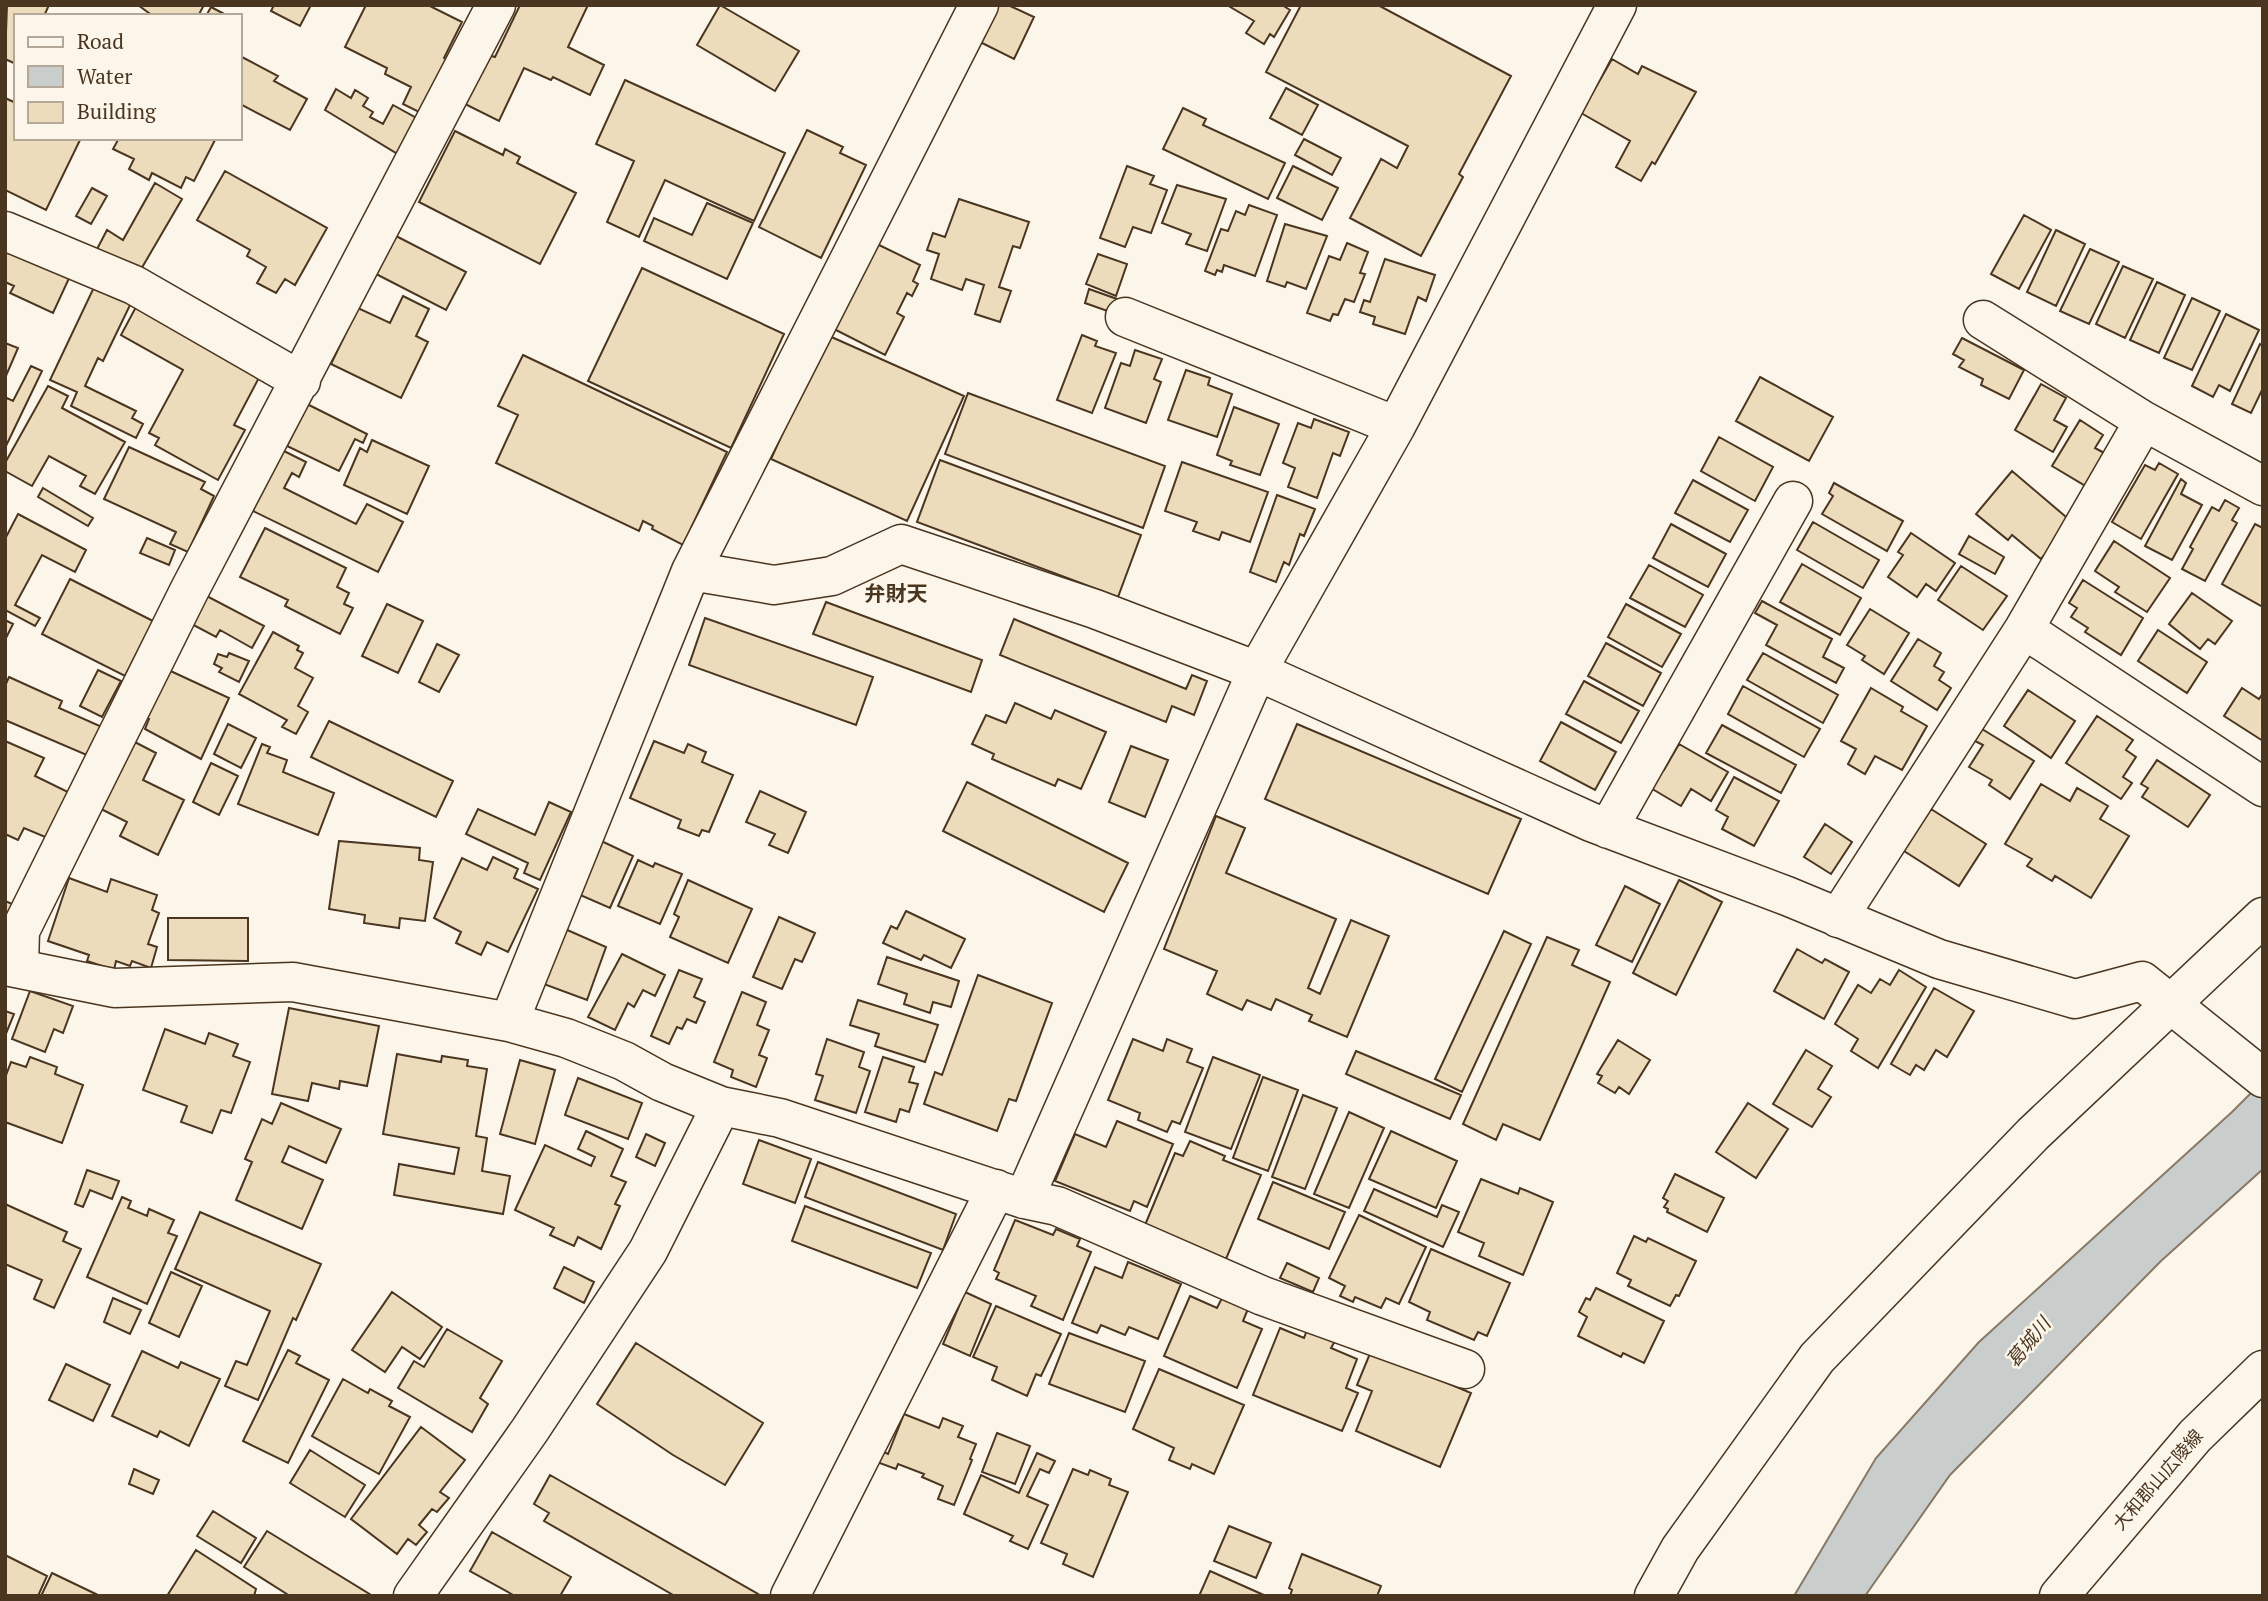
<svg xmlns="http://www.w3.org/2000/svg" width="2268" height="1601" font-family="'PT Serif','Noto Sans JP',serif">
<style>
.water{fill:#c9cecd;stroke:#887966;stroke-width:2}
.building{fill:#ecdcbc;stroke:#4a3520;stroke-width:2}
.lines{fill:none;stroke-linecap:round;stroke-linejoin:round}
.street-casing{stroke:#4a3520;stroke-width:41}
.secondary-casing{stroke:#4a3520;stroke-width:41}
.street{stroke:#fbf6e9;stroke-width:38}
.secondary{stroke:#fbf6e9;stroke-width:38}
.labels{text-anchor:middle;stroke-width:5;stroke-linejoin:round;paint-order:stroke}
.street-label{font-size:18px;fill:#4a3520;stroke:#fbf6e9}
.water-label{font-size:19px;font-style:italic;fill:#4a3520;stroke:#fbf6e9}
.quarter-label{font-size:21px;font-weight:bold;fill:#4a3520;stroke:#fbf6e9}
</style>
<rect width="100%" height="100%" fill="#fbf6e9"/>
<!-- water -->
<path class="water" d="M2263 1081V1169L2161 1261 1950 1475 1865 1596H1794L1876 1458 1979 1342 2232 1112Z"/>
<!-- building -->
<path class="building" d="M7 5H49L44 16H16V64L5 59Z
M138 5H204L198 16H153Z
M274 5H311L300 26 271 11Z
M366 5H428L462 22 444 58 452 63 425 115 403 104 411 87 385 74 387 68 345 47Z
M520 5H588L568 47 604 65 590 95 553 77 551 80 524 68 499 121 465 104 488 55 495 57Z
M720 5 799 51 775 91 697 45Z
M997 5H1008L1034 17 1014 59 980 42Z
M1227 5H1282L1290 10 1274 37 1270 34 1264 44 1246 33 1254 21Z
M1301 5H1378L1511 76 1459 174 1463 177 1421 256 1350 218 1381 159 1397 168 1408 146 1266 72Z
M211 7 228 16H206Z
M240 56 278 76 274 81 307 99 290 130 240 104Z
M1612 59 1638 74 1642 66 1696 92 1655 164 1652 162 1641 181 1616 167 1630 141 1581 113Z
M625 80 785 153 754 221 665 180 639 237 607 222 634 161 596 144Z
M1286 88 1318 105 1302 135 1270 118Z
M336 89 351 98 355 90 368 98 363 106 373 112 370 117 383 124 393 105 420 120 401 156 325 110Z
M5 98 16 103V138H81L46 210 5 190Z
M1183 108 1206 119 1203 125 1285 163 1268 199 1163 149Z
M807 130 843 147 840 153 866 165 821 258 759 227Z
M455 131 503 155 505 149 520 157 517 163 576 193 540 264 419 202Z
M119 138H216L194 181 186 177 181 188 152 173 149 180 129 169 134 159 113 149Z
M1304 139 1341 158 1332 175 1295 155Z
M1127 166 1154 176 1150 184 1167 190 1151 233 1133 227 1125 247 1100 238Z
M1293 166 1338 188 1322 220 1277 198Z
M225 171 327 228 295 285 285 279 276 293 257 283 266 267 247 256 250 250 197 220Z
M155 183 182 199 140 271 96 251 107 230 123 240Z
M1177 185 1226 199 1207 251 1186 244 1191 234 1162 223Z
M92 188 107 196 91 224 76 216Z
M959 199 1029 222 1020 248 1013 246 999 287 1011 291 1000 322 975 314 984 285 966 279 962 290 931 279 939 254 927 250 933 233 945 237Z
M707 203 753 223 727 279 644 241 654 218 692 235Z
M1249 205 1277 215 1255 276 1224 265 1222 272 1217 270 1215 275 1205 271 1221 229 1228 231 1236 211 1245 215Z
M2024 215 2051 230 2019 289 1991 274Z
M1285 224 1327 236 1306 289 1287 282 1285 287 1267 281Z
M2056 230 2085 244 2056 306 2027 292Z
M396 236 466 272 446 310 376 274Z
M875 243 920 265 913 281 918 284 912 296 907 293 897 313 904 317 885 355 832 328Z
M1347 243 1368 252 1360 273 1365 274 1354 302 1345 299 1338 315 1333 314 1330 321 1307 313 1329 256 1340 260Z
M5 244 71 274 53 313 10 293 14 286 5 282Z
M2090 249 2119 262 2089 324 2060 311Z
M1098 254 1127 264 1116 296 1086 284Z
M1385 259 1435 275 1426 301 1418 297 1405 334 1373 324 1375 317 1360 312 1364 300 1370 302Z
M2123 266 2153 279 2125 338 2096 324Z
M642 268 784 334 731 448 588 381Z
M2157 282 2185 295 2159 353 2130 340Z
M96 283 132 301 103 361 98 358 85 386 136 411 132 418 143 424 136 438 71 406 77 392 50 380Z
M1089 289 1117 299 1113 313 1085 303Z
M403 296 429 309 416 336 428 342 401 398 331 364 358 308 390 323Z
M2192 298 2220 311 2192 370 2164 358Z
M137 305 262 372 234 425 245 430 218 480 155 445 159 438 149 433 183 370 121 335Z
M2226 314 2259 330 2230 391 2219 385 2213 397 2192 386Z
M827 335 964 396 907 521 771 459Z
M1082 335 1097 341 1095 346 1116 353 1092 413 1057 400Z
M1962 338 2024 370 2009 399 1981 385 1983 379 1959 367 1964 360 1953 354Z
M5 343 18 348 5 378Z
M2260 344 2263 346V388L2251 413 2232 404Z
M1135 350 1162 359 1154 379 1161 382 1146 423 1105 408 1121 363 1130 366Z
M523 355 727 452 683 545 652 529 653 526 643 521 639 531 496 463 518 415 498 406Z
M31 366 42 371 5 448V402L7 398 13 401Z
M1186 370 1210 378 1208 385 1232 394 1217 437 1168 420Z
M1760 377 1833 417 1809 461 1736 421Z
M2041 384 2066 398 2054 420 2067 427 2053 452 2015 430Z
M48 386 68 396 62 408 125 442 95 494 80 486 86 476 49 456 32 486 5 471V463Z
M968 393 1165 466 1143 528 945 454Z
M307 404 367 434 363 443 355 439 339 471 287 446Z
M1234 407 1279 424 1260 475 1230 465 1232 461 1217 455Z
M1314 419 1349 432 1340 456 1333 453 1317 498 1288 487 1295 468 1283 463 1298 423 1311 428Z
M2080 420 2103 435 2095 448 2108 455 2089 488 2052 466Z
M1719 437 1773 467 1755 501 1701 471Z
M372 440 429 466 407 514 344 485 360 448 367 452Z
M129 447 205 482 201 489 214 496 188 552 170 544 176 532 104 499Z
M276 447 306 462 299 477 292 473 284 488 356 524 367 504 403 522 378 572 253 511Z
M940 460 1141 535 1118 597 917 522Z
M1182 462 1268 492 1250 542 1222 532 1219 540 1193 531 1197 522 1165 511Z
M2159 463 2178 474 2141 539 2112 522 2145 465 2155 470Z
M2012 471 2072 522 2041 559 2012 535 2008 540 1976 514Z
M2181 479 2186 483 2181 494 2202 505 2172 560 2145 546Z
M1693 480 1748 510 1730 542 1675 513Z
M1834 483 1903 521 1887 551 1822 514 1833 496 1829 493Z
M43 488 93 518 88 526 38 497Z
M1277 495 1315 509 1304 536 1300 534 1289 565 1284 562 1276 582 1250 572Z
M2225 500 2239 508 2232 520 2237 523 2205 581 2182 569 2193 549 2190 547 2212 507 2219 511Z
M18 514 86 550 75 572 42 555 15 605 40 618 35 626 5 610V539Z
M1813 522 1879 560 1863 588 1797 550Z
M1671 524 1726 554 1708 587 1653 558Z
M2255 524 2263 528V607L2222 584Z
M265 528 346 568 337 587 349 593 344 604 353 608 340 634 285 606 288 600 240 577Z
M1911 533 1955 563 1936 591 1926 584 1917 597 1888 577 1903 555 1898 552Z
M1969 536 2004 557 1995 574 1959 554Z
M147 538 175 550 169 565 140 553Z
M2114 541 2170 578 2147 612 2115 592 2119 587 2095 571Z
M1802 564 1861 598 1840 635 1780 602Z
M1649 565 1703 595 1685 627 1630 598Z
M1961 566 2007 596 1983 630 1938 600Z
M70 579 153 621 125 676 42 634Z
M2083 580 2143 618 2121 655 2085 632 2088 628 2071 617 2077 608 2069 603Z
M201 593 264 626 252 648 220 630 216 637 186 621Z
M2192 593 2232 621 2215 644 2208 639 2200 649 2169 624Z
M1762 601 1832 639 1823 657 1844 668 1836 683 1766 645 1777 625 1755 613Z
M826 602 982 660 971 692 813 634Z
M387 604 423 621 398 673 362 656Z
M1626 604 1681 634 1662 667 1608 637Z
M1870 609 1909 633 1884 674 1862 660 1865 656 1847 645Z
M705 618 873 677 856 725 689 665Z
M1014 619 1186 689 1192 675 1207 681 1194 715 1172 706 1166 722 1000 655Z
M5 620 13 624 5 640Z
M2158 630 2207 662 2187 693 2138 661Z
M273 632 299 646 297 650 303 653 295 668 313 678 298 706 308 712 296 734 282 727 287 720 239 694Z
M1918 639 1941 653 1934 666 1944 672 1939 680 1951 688 1937 710 1891 681Z
M1606 643 1661 673 1643 706 1588 676Z
M437 644 459 655 439 692 419 682Z
M229 653 249 661 239 682 219 672 222 668 214 664 218 654 227 657Z
M1763 653 1838 695 1823 723 1747 680Z
M164 668 229 698 201 759 145 729 149 719 142 715Z
M98 670 121 681 102 717 80 706Z
M9 677 62 701 59 708 102 727 89 756 5 720V686Z
M1584 681 1639 711 1621 743 1566 714Z
M1743 686 1820 729 1804 757 1728 714Z
M1871 688 1903 707 1901 711 1927 726 1902 770 1875 756 1865 774 1848 764 1856 749 1841 741Z
M2242 688 2259 699 2263 693V741L2224 716Z
M2028 690 2075 721 2051 758 2004 726Z
M1015 703 1051 719 1055 710 1106 732 1081 789 1058 779 1055 786 992 759 994 754 972 744 986 715 1006 723Z
M2097 716 2133 740 2126 750 2136 757 2123 777 2132 783 2121 799 2066 763Z
M329 721 453 781 436 817 311 757Z
M1561 722 1616 752 1595 790 1540 761Z
M228 724 256 738 241 768 214 754Z
M1297 724 1521 819 1488 894 1265 799Z
M1722 725 1796 765 1781 793 1706 753Z
M1982 729 2034 761 2010 799 1989 785 1992 780 1969 767 1983 745 1975 741Z
M129 739 156 753 143 780 184 800 158 855 120 836 127 822 97 807Z
M5 741 44 758 35 776 70 793 50 839 24 828 18 840 5 834Z
M654 741 684 753 688 744 706 752 702 762 733 775 709 832 702 830 699 836 678 828 681 820 630 798Z
M262 744 270 747 267 753 287 760 283 772 334 793 318 835 238 804Z
M1679 744 1728 772 1711 801 1691 789 1681 806 1649 787 1660 768 1664 770Z
M1131 746 1168 760 1145 817 1109 802Z
M2157 760 2210 795 2188 827 2142 797 2148 788 2141 784Z
M211 763 238 776 219 815 193 802Z
M1734 777 1779 801 1754 846 1722 829 1728 817 1716 810Z
M967 782 1128 863 1104 912 943 831Z
M2041 784 2070 801 2077 788 2108 806 2100 819 2129 836 2091 898 2055 876 2052 881 2027 866 2032 859 2005 844Z
M760 791 806 812 788 853 769 845 775 834 746 822Z
M549 802 571 812 540 880 524 873 528 863 466 834 478 809 535 835Z
M1931 809 1986 844 1959 886 1904 851Z
M1216 816 1245 828 1226 873 1336 919 1308 988 1320 994 1351 920 1389 936 1347 1037 1309 1021 1312 1015 1276 999 1271 1010 1247 1000 1242 1010 1207 994 1217 971 1164 949Z
M1825 824 1852 842 1831 874 1804 857Z
M595 838 633 856 610 908 571 891Z
M339 841 420 848 419 860 433 862 425 921 400 918 399 928 364 923 365 915 329 909Z
M493 857 518 869 514 878 538 889 508 952 487 942 481 955 456 943 461 932 434 918 462 858 487 870Z
M638 860 653 867 655 863 682 874 660 924 618 906Z
M69 878 107 892 111 879 157 895 152 910 159 913 148 944 157 947 151 968 132 961 130 966 116 961 114 970 87 961 89 955 48 941Z
M688 880 752 909 728 963 670 937 679 917 674 914Z
M1679 880 1722 902 1676 995 1633 973Z
M1625 886 1660 904 1632 962 1596 945Z
M5 901 17 906 5 939Z
M906 911 965 939 951 968 924 955 921 960 883 943 891 926 897 929Z
M779 917 815 933 802 962 795 959 782 989 753 977Z
M168 918H248V961L168 960Z
M565 929 606 947 587 1000 541 983Z
M1504 931 1531 944 1462 1092 1435 1079Z
M1547 937 1579 950 1572 965 1610 982 1540 1140 1503 1124 1496 1140 1463 1124Z
M1797 949 1822 963 1825 959 1849 972 1824 1019 1774 991Z
M622 954 665 975 655 996 643 990 634 1007 628 1003 615 1030 588 1017Z
M887 957 959 981 951 1007 933 1002 930 1013 904 1004 907 994 878 984Z
M679 970 702 979 694 997 705 1002 696 1023 687 1019 682 1029 677 1027 669 1044 651 1036Z
M1899 970 1926 987 1878 1068 1851 1051 1858 1039 1835 1024 1858 985 1871 993 1880 979 1890 985Z
M978 975 1052 1003 1016 1101 1009 1099 997 1131 924 1104 935 1072 942 1075Z
M1934 988 1974 1011 1947 1057 1936 1050 1924 1070 1916 1065 1910 1075 1891 1064Z
M30 991 73 1006 63 1033 54 1029 45 1052 12 1039Z
M742 992 766 1002 757 1025 769 1030 759 1055 767 1058 756 1087 731 1077 733 1070 714 1062Z
M858 1000 938 1025 925 1062 875 1046 879 1034 850 1025Z
M289 1008 379 1026 367 1086 340 1081 339 1089 312 1083 308 1101 272 1094Z
M5 1011 14 1014 5 1036Z
M165 1029 205 1044 209 1033 238 1044 233 1056 250 1062 231 1113 221 1110 212 1133 181 1122 187 1106 143 1090Z
M827 1039 864 1052 859 1067 870 1071 856 1113 815 1100 823 1076 816 1074Z
M1133 1039 1163 1051 1167 1039 1192 1049 1187 1062 1203 1068 1180 1124 1172 1121 1167 1132 1138 1120 1140 1113 1108 1100Z
M1618 1040 1650 1060 1629 1094 1619 1087 1615 1093 1598 1083 1602 1076 1597 1074Z
M1806 1050 1832 1066 1818 1089 1831 1097 1812 1127 1773 1104Z
M1356 1051 1461 1095 1450 1119 1346 1074Z
M397 1054 441 1062 442 1056 468 1060 467 1066 487 1069 476 1136 487 1138 482 1171 510 1176 503 1214 394 1195 399 1164 454 1174 459 1148 383 1134Z
M30 1057 57 1067 55 1074 83 1085 62 1143 5 1122V1078L11 1062 26 1067Z
M883 1057 914 1067 909 1082 918 1084 909 1112 900 1109 896 1122 865 1112Z
M1213 1057 1260 1075 1231 1149 1185 1132Z
M520 1060 555 1070 535 1144 500 1134Z
M1263 1077 1298 1090 1268 1171 1233 1158Z
M578 1078 642 1103 628 1139 565 1115Z
M1303 1095 1337 1108 1305 1189 1272 1177Z
M281 1103 341 1129 326 1163 289 1146 282 1162 323 1180 302 1229 236 1200 252 1162 245 1159 262 1119 272 1124Z
M1748 1103 1788 1129 1756 1178 1716 1152Z
M1349 1112 1384 1128 1349 1208 1314 1194Z
M1117 1121 1173 1144 1147 1207 1134 1201 1130 1211 1055 1181 1075 1134 1106 1147Z
M586 1131 623 1149 611 1176 626 1182 615 1204 620 1206 601 1249 578 1237 574 1246 550 1235 554 1228 515 1210 545 1145 591 1166 595 1157 578 1149Z
M1391 1131 1457 1161 1436 1208 1369 1179Z
M646 1134 665 1143 655 1166 636 1157Z
M759 1140 811 1159 795 1203 743 1184Z
M1190 1141 1225 1156 1223 1160 1261 1175 1226 1259 1145 1225 1175 1153 1183 1156Z
M818 1162 956 1214 943 1250 805 1197Z
M87 1170 119 1181 112 1199 90 1190 83 1207 75 1204Z
M1675 1174 1724 1198 1707 1232 1667 1212 1668 1209 1664 1207 1668 1201 1663 1198Z
M1481 1179 1518 1194 1520 1188 1553 1202 1523 1275 1479 1256 1484 1243 1458 1232Z
M1273 1182 1345 1212 1329 1249 1258 1219Z
M1374 1189 1437 1217 1442 1205 1459 1212 1443 1247 1364 1211Z
M122 1197 131 1201 128 1208 147 1216 149 1209 174 1220 168 1233 177 1236 147 1304 87 1277Z
M5 1204 67 1232 63 1241 81 1249 54 1308 34 1299 42 1280 5 1264Z
M805 1206 931 1253 917 1288 792 1241Z
M200 1212 321 1264 296 1320 293 1318 258 1400 225 1386 236 1361 247 1365 270 1311 175 1269Z
M1359 1215 1426 1247 1399 1304 1386 1298 1381 1308 1355 1297 1353 1302 1340 1296 1345 1286 1329 1278Z
M1015 1220 1053 1235 1056 1229 1080 1239 1077 1246 1091 1252 1063 1320 1031 1306 1036 1296 996 1279 999 1273 994 1270Z
M1634 1236 1646 1242 1648 1238 1696 1261 1679 1296 1676 1295 1670 1306 1628 1286 1631 1280 1617 1273Z
M1431 1249 1510 1283 1487 1336 1478 1332 1474 1340 1427 1320 1430 1312 1409 1302Z
M1128 1262 1181 1284 1158 1339 1129 1327 1125 1335 1101 1325 1097 1333 1072 1323 1095 1267 1122 1278Z
M1287 1263 1319 1278 1313 1292 1280 1278Z
M564 1267 594 1282 584 1303 554 1288Z
M171 1272 202 1286 179 1337 149 1323Z
M1596 1288 1664 1321 1644 1363 1623 1353 1621 1357 1578 1336 1587 1317 1579 1312 1586 1298 1590 1300Z
M392 1292 442 1327 420 1359 402 1347 385 1372 352 1350Z
M965 1292 991 1304 970 1356 943 1344Z
M1190 1296 1217 1308 1222 1298 1248 1309 1243 1321 1262 1329 1237 1388 1164 1356Z
M113 1298 141 1310 130 1334 104 1322Z
M996 1306 1061 1334 1041 1376 1036 1374 1027 1396 992 1380 997 1367 973 1357Z
M1280 1328 1304 1338 1307 1330 1335 1341 1331 1348 1357 1359 1346 1388 1358 1393 1342 1431 1253 1395Z
M447 1329 502 1361 480 1398 488 1404 472 1432 398 1388 414 1361 424 1367Z
M1069 1333 1145 1361 1125 1412 1049 1384Z
M636 1343 763 1423 725 1485 673 1455 597 1404Z
M288 1350 300 1356 296 1363 329 1380 288 1463 243 1441Z
M142 1351 178 1368 181 1362 220 1379 189 1446 160 1431 157 1437 112 1416Z
M1371 1351 1471 1393 1440 1467 1356 1431 1372 1391 1357 1385Z
M66 1364 110 1385 93 1421 49 1400Z
M1159 1369 1244 1405 1214 1474 1192 1464 1190 1469 1169 1460 1174 1448 1133 1429Z
M343 1379 368 1393 370 1389 392 1401 389 1406 410 1417 379 1474 312 1436Z
M904 1414 939 1428 943 1418 963 1426 958 1437 976 1444 970 1459 972 1460 954 1505 938 1499 943 1486 922 1477 924 1474 898 1464 896 1469 874 1461 879 1450 888 1454Z
M421 1427 465 1460 440 1492 449 1498 437 1512 432 1509 419 1525 427 1532 416 1545 408 1539 397 1554 351 1519Z
M997 1433 1030 1446 1015 1484 982 1472Z
M310 1450 365 1485 345 1517 290 1483Z
M1037 1453 1055 1461 1049 1473 1040 1469 1027 1496 1048 1505 1028 1549 1010 1541 1013 1536 964 1514 981 1475 1019 1493Z
M134 1469 159 1480 153 1494 129 1484Z
M1073 1469 1088 1475 1090 1470 1111 1479 1109 1485 1128 1492 1093 1577 1063 1564 1067 1554 1041 1543Z
M550 1475 758 1594 757 1596H675L544 1521 549 1513 534 1504Z
M213 1511 256 1538 241 1563 197 1536Z
M1229 1526 1271 1543 1256 1578 1214 1561Z
M267 1531 371 1595 370 1596H290L244 1567Z
M492 1532 571 1577 560 1596H515L470 1571Z
M196 1550 256 1589 254 1596H167Z
M1302 1554 1381 1586 1377 1596H1290L1292 1590 1289 1588Z
M5 1555 47 1576 38 1596H5Z
M1210 1571 1266 1596H1199Z
M52 1573 100 1596H41Z"/>
<g class="lines">
<!-- street casing -->
<g class="street-casing">
<path id="street" d="M5 231 134 285 301 381
M1125 317 1396 426
M1983 320 2144 421 2263 486
M691 571 774 585 832 576 901 544 1095 609 1257 671 1591 822 1787 896 1939 959 2075 999 2142 981 2263 1078
M2024 629 2144 421
M1608 829 1793 501
M1838 918 2024 629 2263 787
M5 966 114 988 293 982 509 1022 566 1038 624 1061 662 1082 721 1106 780 1118 1024 1199 1057 1206 1263 1296 1465 1369
M19 966 20 931 189 591 496 5
M509 1022 691 571 979 5
M1024 1199 1257 671 1396 426 1617 5
M413 1596 530 1430 648 1251 721 1106
M790 1596 996 1189
M1654 1596 1680 1549 1817 1358 2033 1134 2263 917"/>
</g>
<!-- secondary casing -->
<g class="secondary-casing">
<path id="secondary" d="M2059 1596 2195 1436 2263 1370"/>
</g>
<!-- street -->
<use href="#street" class="street"/>
<!-- secondary -->
<use href="#secondary" class="secondary"/>
</g>
<g class="labels">
<!-- street labels -->
<g class="street-label">
<text transform="translate(2158 1480) rotate(-49)" y="6">大和郡山広陵線</text>
</g>
<!-- water labels -->
<g class="water-label">
<text transform="translate(2028 1342) rotate(-51)" y="7">葛城川</text>
</g>
<!-- quarter labels -->
<g class="quarter-label">
<text x="896" y="601">弁財天</text>
</g>
</g>
<!-- border -->
<rect width="2268" height="1601" fill="none" stroke="#4a3520" stroke-width="14"/>
<!-- legend -->
<rect x="14" y="14" width="228" height="126" fill="#fbf6e9" stroke="#b4a999" stroke-width="2"/>
<rect x="28" y="37" width="35" height="10" fill="#fbf6e9" stroke="#b4a999" stroke-width="2"/>
<text x="77" y="49" font-size="21" fill="#4a3520">Road</text>
<rect x="28" y="66" width="35" height="21" fill="#c9cecd" stroke="#b4a999" stroke-width="2"/>
<text x="77" y="84" font-size="21" fill="#4a3520">Water</text>
<rect x="28" y="102" width="35" height="21" fill="#ecdcbc" stroke="#b4a999" stroke-width="2"/>
<text x="77" y="119" font-size="21" fill="#4a3520">Building</text>
</svg>
